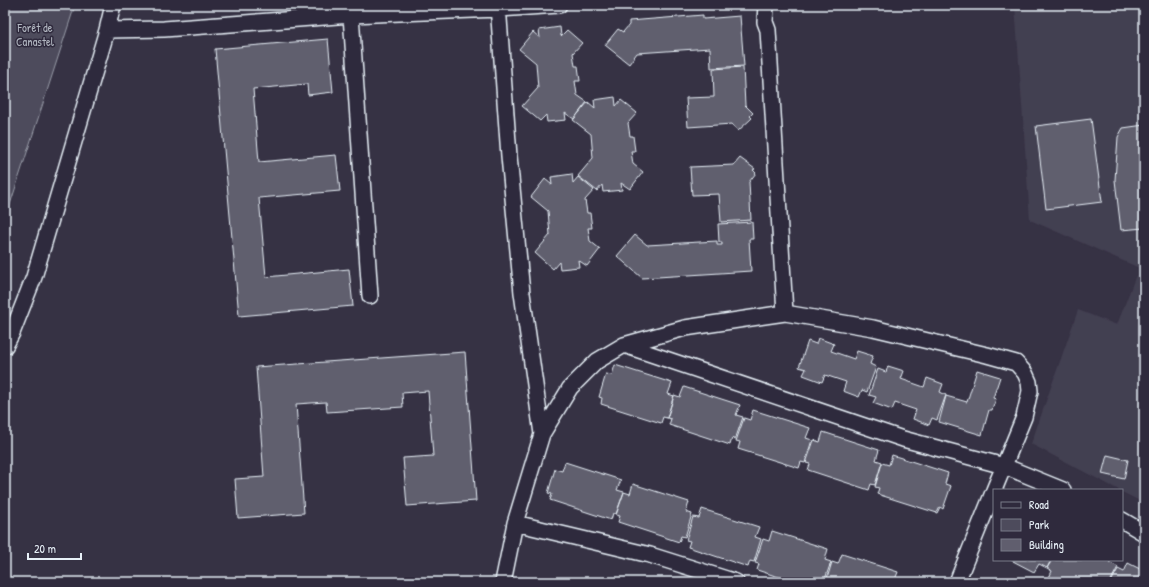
<svg xmlns="http://www.w3.org/2000/svg" width="1149" height="587" font-family="'Patrick Hand',sans-serif">
<style>
.built{fill:#433f51}
.green{fill:#4d4b5c;stroke:#9a9eaa}
.building{fill:#605e6e;stroke:#e8f1f8}
.lines{fill:none;stroke-linecap:round;stroke-linejoin:round}
.street-casing{stroke:#e8f1f8;stroke-width:18}
.street{stroke:#2f2a3d;stroke-width:15}
.labels{text-anchor:middle;stroke-width:3;stroke-linejoin:round;paint-order:stroke}
.park-label{font-size:12px;fill:#b2b7c1;stroke:#2f2a3d}
</style>
<rect width="100%" height="100%" fill="#363244"/>
<filter id="ink" filterUnits="userSpaceOnUse"><feTurbulence type="fractalNoise" baseFrequency=".025" numOctaves="2"/><feDisplacementMap in="SourceGraphic" scale="8" xChannelSelector="R" yChannelSelector="G"/><feConvolveMatrix kernelMatrix="1 2 1 2 8 2 1 2 1" color-interpolation-filters="sRGB"/></filter>
<g filter="url(#ink)">
<!-- built -->
<path class="built" d="M1015 5H1144V270L1030 220Z
M1136 275 1144 278V497L1142 502 1122 492V490H1119L1031 444 1078 310 1117 325Z"/>
<!-- green -->
<path class="green" d="M5 5H75L5 220Z"/>
<!-- building -->
<path class="building" d="M703 15V19L740 16 744 66 711 68 710 48 637 53 629 64 605 45 618 29 623 32 629 25V21Z
M560 27 561 36 567 30 582 43 573 53 575 66H578L580 81H575L577 95 587 102 574 119 565 113 566 120 547 122 546 115 540 121 522 106 538 88 536 63 519 49 533 32 540 38 539 30Z
M328 39 333 92 308 95 307 84 253 89 259 162 336 155 340 191 259 198 266 277 349 269 353 306 239 316 215 49Z
M743 67 745 105 753 113 750 116 752 118 738 131 732 124 688 127 686 98 714 97 713 69Z
M615 97 616 106 621 100 637 113 628 123 630 136H633L635 151H631L633 164 643 172 630 189 621 183 622 190 603 192 602 185 597 191 578 176 593 158 591 134 573 120 588 102 595 108 594 100Z
M1091 119 1102 202 1046 209 1036 126Z
M1144 125V228L1121 230 1115 180 1118 137 1123 128Z
M740 158 755 169 753 170 756 173 749 182 751 220 721 222 719 194 692 195 690 167 734 165Z
M572 174 573 183 578 177 594 190 585 200 587 213H590L592 228H588L590 241 600 249 587 266 578 260 579 267 560 269 559 262 553 269 535 253 550 235 548 211 531 197 545 179 552 185 551 177Z
M752 222 753 239H749L751 271 642 278 617 256 635 235 647 245 717 241V245H722V242H719L718 224Z
M818 338 834 344 831 351 854 359 857 351 873 356 870 364 876 367 867 392 862 390 859 397 843 391 846 382 825 375 822 382 803 375 806 369 799 367 808 341 816 344Z
M465 352 476 501 407 506 403 458 433 456 428 391 402 393 403 407 327 412 326 402 296 404 304 513 238 518 235 479 264 477 256 367Z
M615 365 672 383 668 394 674 396 667 418 663 417 661 423 601 404 602 398 599 397 606 374 612 375Z
M888 366 904 371 901 379 924 387 927 378 943 384 940 392 946 395 937 420 932 418 929 425 913 419 916 410 895 403 892 410 873 403 876 397 869 395 878 369 886 372Z
M977 370 1000 377 993 398 996 399 992 410H989L982 435 939 422 946 396 967 402Z
M684 387 740 405 736 415 743 417 735 440 732 438 730 445 669 425 671 419 667 418 674 395 680 397Z
M753 410 810 428 806 438 812 440 805 463 801 462 799 468 738 449 740 442 736 441 744 418 750 420Z
M823 432 879 450 876 460 882 462 875 485 871 484 869 490 808 470 810 464 806 463 814 440 820 442Z
M892 455 948 473 945 484 951 486 943 509 940 507 937 513 877 494 879 488 875 487 882 463 889 465Z
M1107 455 1128 460 1124 479 1102 474Z
M565 462 621 480 617 490 624 492 616 514 613 513 611 520 550 500 552 494 548 493 555 469 562 471Z
M633 484 689 502 686 512 692 514 685 537 681 536 679 542 618 522 620 516 616 515 624 492 630 494Z
M702 509 759 527 755 537 761 539 754 562 750 561 748 567 688 547 690 541 686 540 693 517 699 518Z
M772 531 828 549 825 560 831 562 824 582H794L757 570 759 564 755 563 763 539 769 541Z
M842 554 898 572 894 582H826L832 562 838 564Z
M1011 560H1051L1047 568 1039 564 1034 572Z
M1052 560H1111L1109 562 1118 567 1110 582H1052L1048 580 1052 571 1047 568Z
M1128 563 1144 571V582H1111L1118 569 1124 572Z"/>
<g class="lines">
<!-- street casing -->
<g class="street-casing">
<path id="street" d="M498 5 509 156 522 293 542 434
M766 5 765 22 768 30 785 313
M351 15 370 296
M107 30 164 29 351 15 498 9 559 5
M624 345 903 439 1004 466 1063 490
M5 346 12 333 34 277 107 30 113 5
M1122 520 1144 533
M515 523 650 555 736 582
M503 582 515 523 542 434 570 388 597 361 624 345 685 328 785 313 873 328 987 355 1016 363 1025 373 1029 382 1030 391 1024 417 994 490
M957 582 994 490"/>
</g>
<!-- street -->
<use href="#street" class="street"/>
</g>
</g>
<g class="labels">
<!-- park labels -->
<g class="park-label">
<text x="35" y="32">Forêt de<tspan x="35" dy="14">Canastel</tspan></text>
</g>
</g>
<!-- margin -->
<rect width="1149" height="587" fill="none" stroke="#2f2a3d" stroke-width="20"/>
<rect x="10" y="10" width="1129" height="567" fill="none" stroke="#e8f1f8" stroke-width="1.5" filter="url(#ink)"/>
<!-- legend -->
<rect x="993" y="489" width="130" height="72" fill="#2f2a3d" stroke="#797a88"/>
<rect x="1001" y="502" width="20" height="6" fill="#2f2a3d" stroke="#797a88"/>
<text x="1029" y="509" font-size="12" fill="#e8f1f8">Road</text>
<rect x="1001" y="519" width="20" height="12" fill="#4d4b5c" stroke="#797a88"/>
<text x="1029" y="529" font-size="12" fill="#e8f1f8">Park</text>
<rect x="1001" y="539" width="20" height="12" fill="#605e6e" stroke="#797a88"/>
<text x="1029" y="549" font-size="12" fill="#e8f1f8">Building</text>
<!-- scale -->
<path d="M28 553v6h53v-6" fill="none" stroke="#e8f1f8" stroke-width="2"/>
<text x="34" y="553" font-size="12" fill="#e8f1f8" stroke="#2f2a3d" stroke-width="3" paint-order="stroke">20 m</text>
</svg>
